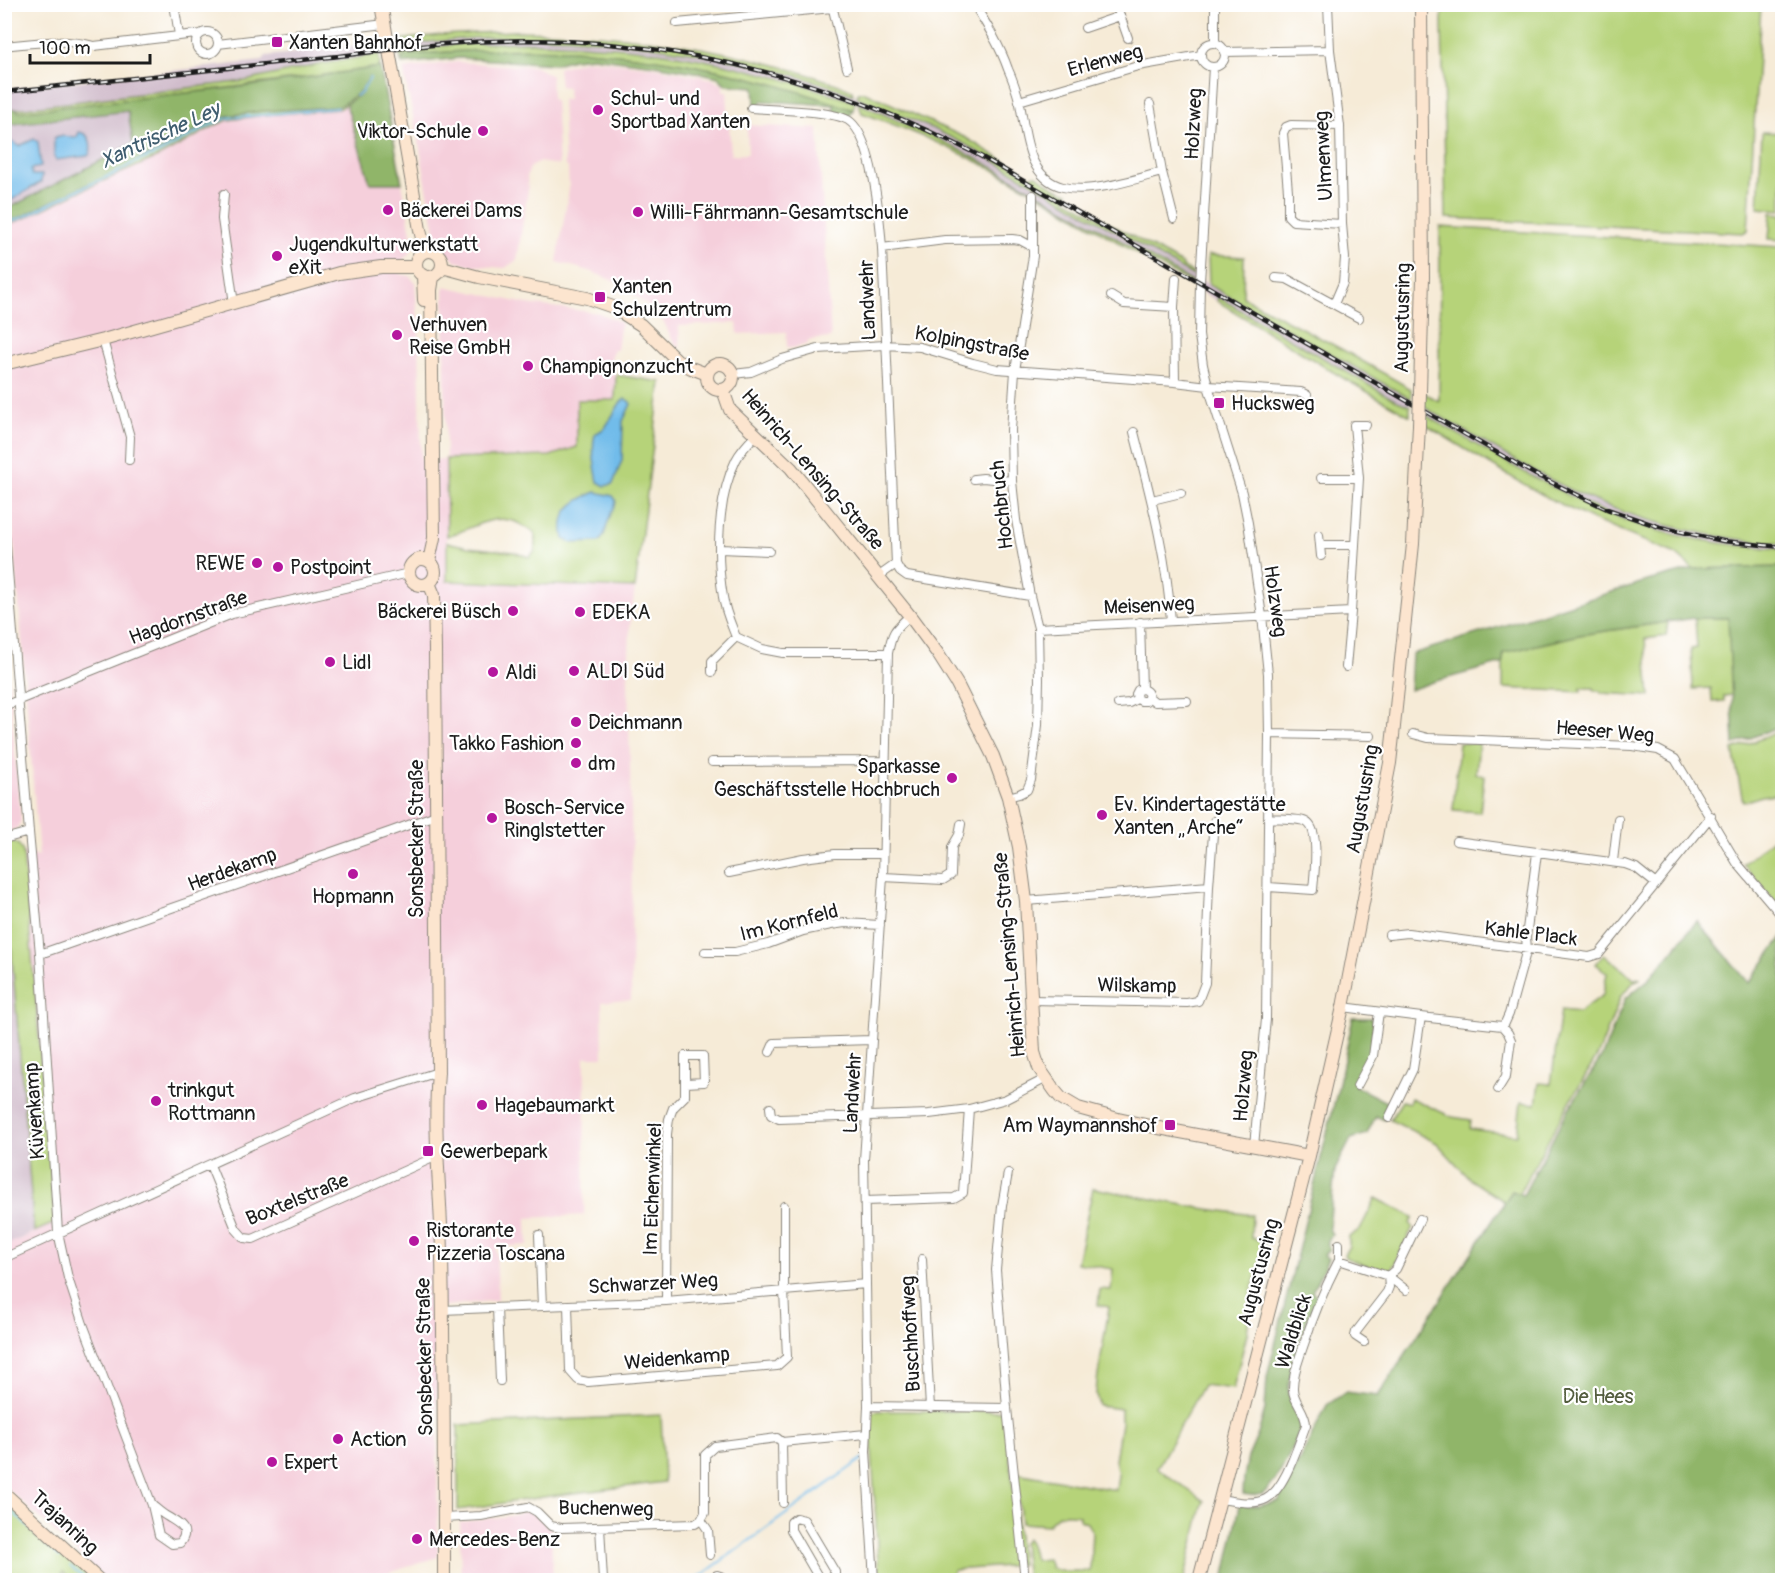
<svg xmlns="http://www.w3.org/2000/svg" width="1787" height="1585" font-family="Pangolin,sans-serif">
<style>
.built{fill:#f5cfdb}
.industrial{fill:#d1bdcc}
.green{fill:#b6d379;stroke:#69784a;stroke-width:1.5}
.forest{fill:#90b569;stroke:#566842;stroke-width:1.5}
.water{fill:#71bcea;stroke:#466c83;stroke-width:1.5}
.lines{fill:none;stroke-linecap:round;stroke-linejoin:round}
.stream{stroke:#71bcea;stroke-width:2}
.street-casing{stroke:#89847a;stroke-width:10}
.secondary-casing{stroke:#89847a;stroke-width:14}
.street{stroke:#fff;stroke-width:8}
.secondary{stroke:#fce5cf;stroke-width:12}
.rail-casing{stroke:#1c1c1c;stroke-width:4.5}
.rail{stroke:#fff;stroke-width:2;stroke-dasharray:7;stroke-linecap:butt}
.secondary-bridge-casing{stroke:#89847a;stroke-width:14;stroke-linecap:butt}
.secondary-bridge{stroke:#fce5cf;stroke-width:12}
.poi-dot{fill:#b5179e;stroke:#fff;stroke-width:2}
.labels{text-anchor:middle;stroke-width:4.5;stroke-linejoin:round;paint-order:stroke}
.poi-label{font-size:20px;fill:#1c1c1c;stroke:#fff;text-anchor:start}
.street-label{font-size:20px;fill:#1c1c1c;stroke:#fff}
.park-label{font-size:20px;fill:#525c3d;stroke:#fff}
.water-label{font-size:21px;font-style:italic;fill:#3e5c6e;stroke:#fff}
</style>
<rect width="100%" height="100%" fill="#fff"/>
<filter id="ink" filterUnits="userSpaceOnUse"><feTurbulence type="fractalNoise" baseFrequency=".0167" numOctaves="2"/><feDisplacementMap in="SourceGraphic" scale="12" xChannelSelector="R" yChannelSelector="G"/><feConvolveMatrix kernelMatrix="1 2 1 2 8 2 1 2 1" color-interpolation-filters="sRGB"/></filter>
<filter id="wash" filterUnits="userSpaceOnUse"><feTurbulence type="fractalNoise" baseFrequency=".008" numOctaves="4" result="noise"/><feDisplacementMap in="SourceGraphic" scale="24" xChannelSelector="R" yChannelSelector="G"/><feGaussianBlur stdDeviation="1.35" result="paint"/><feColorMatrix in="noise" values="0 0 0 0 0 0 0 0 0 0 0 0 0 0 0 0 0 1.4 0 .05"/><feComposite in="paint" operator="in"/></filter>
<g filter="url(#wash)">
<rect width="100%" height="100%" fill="#f6ebd7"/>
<!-- built -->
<path class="built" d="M593 60 653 67 712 79 723 85V91H727L731 155 748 154 747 125 818 129 831 338 808 340V344L794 348 787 347 786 332 738 334 737 323 679 326 680 349 671 338 665 324 656 312 626 289 616 282 590 271 557 262 569 189 568 167 565 166 562 100 568 99 567 87 560 86 558 68 583 61Z
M457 62 537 67 551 76 552 100H555L559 165 539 162 530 167 527 177 528 190 517 260 505 268 471 265 455 261 439 244 436 237 418 138 403 69Z
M346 104 370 183H402L413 244 410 253 401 261 400 274 410 276 415 283 419 335 421 461 446 459 444 286 527 304 599 313 621 322 617 350H613L611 360 614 361 613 374 616 375V400L578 447 550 456 446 459 447 581 635 588 630 626 628 681 632 852 631 1000 602 1002 603 1057H585L584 1215 527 1218 528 1245 496 1247 498 1300 436 1307 438 1557 367 1580H106L5 1486 4 1246 55 1223 23 852 39 856 5 429V226L25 218 76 193 160 156 216 125 228 120 264 115 339 109Z
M4 627 21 821 17 828 5 833Z
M526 1511 533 1513 551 1529 553 1580H461L460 1522 511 1516Z"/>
<!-- industrial -->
<path class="industrial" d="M494 37H534L604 41 688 51 765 67 844 91 934 129 999 162 1209 285 1411 399 1410 406 1395 400 1218 298 1217 301 1203 293 1193 284 1192 282 998 170 963 151 867 106 823 90 762 72 681 56 612 47 525 42 460 44 379 54 321 64 245 81 17 109H5V89L262 61 266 56 378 44 398 45Z
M128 111 133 144 5 210V125Z
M1424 407 1551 479 1604 504 1669 526 1709 536 1782 544V549L1707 540 1655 529 1620 518 1567 495 1508 463 1424 414Z
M10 936 34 1232 5 1246 4 938Z"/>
<!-- green -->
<path class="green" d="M1443 5H1761L1748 230 1743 233 1446 218 1442 21Z
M514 31C631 33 734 47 845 87L852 90 853 95C811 78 766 67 721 58 646 43 570 35 494 37 462 38 430 42 398 45V40L441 35Z
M525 42C559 44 592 45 626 48 704 56 781 76 855 102L853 110C767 78 676 58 585 51 525 47 465 50 406 55L401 61 399 51 460 44Z
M379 54 380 67C260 85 139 99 18 112L17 109 245 81 321 64Z
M371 77 361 94 339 109 264 115 228 120 216 125 160 156 76 193 25 218 5 226V223L23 216 77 189 120 171 144 157 161 150 216 119 227 116 263 111 338 107Z
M861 92H865L966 138 1029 176 1037 175 1055 188 1068 193 1066 199 1182 264 1183 267 1193 273V276L965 144 934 129 857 97 858 93Z
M858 103 933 136 998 170 1193 282V284C1139 257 1089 224 1037 194 982 162 923 134 862 113Z
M1762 132 1782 133V210L1758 208Z
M1771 213 1782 214V240L1769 239Z
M1440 227 1782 247V544C1721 539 1663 528 1605 505 1543 480 1482 440 1424 407V393L1439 401Z
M1208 255 1244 257 1243 297 1343 350 1411 389V399L1209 285Z
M1218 297 1395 400 1410 406V416L1343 378 1217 301Z
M616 375 661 382 635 588 447 581V542L468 547 513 552 529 557 535 551V533C528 529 520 523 513 521 490 514 468 531 447 536L446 459 550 456 577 447V400H615Z
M1424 414C1487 451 1550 490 1617 517 1667 537 1729 546 1782 549V567L1693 569 1676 554 1593 520 1550 499 1501 471 1424 424Z
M1695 618H1729L1732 695 1724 696V701L1712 702 1711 688 1693 689 1691 649 1697 648Z
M1668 622 1666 636 1645 639 1650 696 1601 693 1600 691H1594V688H1581V692L1503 688V653L1579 635Z
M1782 730V795L1781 793 1762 796 1743 802 1733 750Z
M1459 743H1479L1476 774 1484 776 1480 812 1453 810Z
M1782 831V910L1743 864Z
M13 841 19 845 23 852 55 1223 34 1232 5 868 4 843Z
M1604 954 1634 979 1641 978 1633 983 1621 996 1598 1055 1566 1108 1519 1194 1512 1191 1505 1202 1471 1180 1437 1143 1390 1120 1402 1101 1409 1103 1411 1098 1452 1117 1471 1120 1470 1129 1517 1135 1521 1102 1536 1104 1539 1083 1551 1084 1561 1010 1579 1012 1603 995 1607 973 1596 964Z
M1093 1188 1200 1208 1252 1215 1251 1238 1266 1242 1252 1289 1247 1334 1233 1389 1203 1385 1157 1468 1204 1501 1202 1506 1184 1580H1027L1023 1543 1027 1539C1032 1546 1031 1554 1036 1560L1048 1559 1051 1568 1059 1571H1090L1092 1531 1087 1523 1080 1520V1515C1063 1513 1059 1511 1048 1525L1021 1523 1016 1473 1116 1490 1118 1474 1115 1460 1121 1423V1409L1099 1406 1096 1394 1097 1382 1109 1307 1098 1305 1100 1289 1111 1290 1113 1269 1077 1263Z
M1376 1198 1413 1217 1410 1223 1413 1227 1393 1267 1388 1272H1383L1346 1258 1344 1255 1349 1246V1237L1360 1229Z
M875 1411H1001L1005 1413 1021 1565 953 1570 952 1580H879L870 1415Z
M661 1415 664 1482 550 1496 458 1510V1425Z
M4 1498 93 1580H71L63 1572 60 1580H5Z"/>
<!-- forest -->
<path class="forest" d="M480 50C514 50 550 48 585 51 676 58 767 78 853 110L849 117 834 112V105L761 101 760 107 755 104 754 87 726 85 718 77 706 74 655 65 593 57 573 59 555 64 460 58 402 64 401 61 406 55Z
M380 67 402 183H370L346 104 361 94 370 77 360 92 338 107 263 111 227 116 216 119 161 150 144 157 120 171 77 189 23 216 5 223V210L133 144 128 111 5 125V109H17L18 112 257 85Z
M1782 567V725L1734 745 1728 618H1695L1579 635 1503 653V663L1433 682 1410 690 1412 654 1647 581 1693 569Z
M1697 921 1749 983 1782 937V1580H1224L1240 1505 1259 1506 1279 1501 1327 1405 1346 1392 1378 1396 1512 1191 1523 1195 1568 1110 1602 1056 1625 999 1648 980Z
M1353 1018H1371L1374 1024 1370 1056 1355 1086 1392 1105 1384 1120 1376 1116 1367 1134 1351 1139 1335 1170 1329 1228 1332 1235C1327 1240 1327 1243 1329 1250L1324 1255 1328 1259 1312 1292 1317 1295C1309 1315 1285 1374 1289 1394 1291 1405 1299 1413 1302 1424 1297 1440 1277 1486 1262 1494 1256 1496 1250 1495 1243 1494L1244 1477 1248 1457 1258 1434 1265 1409 1267 1377 1337 1092Z"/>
<!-- water -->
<path class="water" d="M79 132C90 134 92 143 90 154L87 156 56 160 54 157V138L58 136 77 137Z
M34 139 38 142 41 167 31 169 32 175H42L41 182 12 200 8 199 5 170V143L14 142 19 146Z
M625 399 629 401 631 404 623 421 622 460 613 484 605 486 598 482C595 466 591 450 595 434L605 428 620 403Z
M596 492 613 496 616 500C616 508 611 512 609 519 605 528 607 534 599 542L572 543 564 539C558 512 572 501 596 492Z"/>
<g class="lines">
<!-- stream -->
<path class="stream" d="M356 96 361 93 370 78
M4 224 24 217 71 193 120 171 131 164 159 153 214 123 227 118 338 108
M4 1504 60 1557
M70 1566 86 1580
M695 1580 865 1457"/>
</g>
</g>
<g filter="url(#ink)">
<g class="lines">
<!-- street casing -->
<g class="street-casing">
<path id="street" d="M174 4 179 35
M974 4C987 25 1000 46 1008 69 1013 80 1017 92 1020 104 1026 134 1027 178 1063 187 1091 194 1135 179 1162 172
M1116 4 1128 38
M1328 4 1330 50 1340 126 1342 224 1345 258 1343 283 1334 304
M832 5 847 68
M4 12 9 4
M677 23 832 8
M1085 28 1120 16
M196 43a11 11 0 1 1 22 0a11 11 0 1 1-22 0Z
M1215 43V4
M1201 55a12 12 0 1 1 24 0a12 12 0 1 1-24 0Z
M218 44 385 24
M4 46C33 43 65 38 94 46L196 34 199 35
M1224 52 1330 50
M1213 67 1200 282 1199 335 1203 365 1208 386 1242 493 1248 523 1262 616 1268 674 1269 734 1266 1019 1254 1146
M1019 101 1138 66 1201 55
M1150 104 1162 172 1174 219
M751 108C775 110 830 110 848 120 873 135 880 221 882 248L896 564 879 576
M1340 126 1291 125 1286 127 1283 133 1288 191V216L1293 221 1342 224
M224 194 222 219 234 304
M882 248 945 240 1012 239 1020 240 1033 247
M1276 278 1287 279 1359 318
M1111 296 1124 304 1174 307
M103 340 130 437 129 460
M733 374 751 372 782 359 818 349 885 345 920 347 973 363 997 369 1175 382 1208 386 1301 392 1307 395
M1175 382 1174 307 1176 278
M1134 432C1150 495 1167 556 1171 621
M756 435C749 442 741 450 736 460 717 498 716 556 723 597 725 611 731 624 736 637L762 649 783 653H888
M1321 478H1359
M974 479 983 478 1012 481
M1152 500 1181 493
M4 521 29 832 40 954 58 1232 68 1278 83 1324 152 1505 159 1535 172 1544 180 1543C191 1529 179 1524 168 1517 162 1514 157 1509 152 1505
M1319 535 1321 556
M1321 545H1355
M720 549 769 551
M896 564 900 571 907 576 1030 596
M1140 622 1142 689C1149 691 1150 696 1146 701H1141L1137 699 1136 694 1138 690 1142 689
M1038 628 1351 612
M1346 667 1351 612 1359 478 1354 425H1366
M712 672V661L736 637
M1149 697 1155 702 1187 701
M1118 704 1129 703 1137 699
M4 706 232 614 409 573
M1269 734 1371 736
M1413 734 1428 738 1632 746 1658 750 1675 759 1737 863 1782 916
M712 762 885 761
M1008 797 1019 794 1027 790 1031 780 1038 725 1039 680 1038 628 1030 596 1016 520 1012 481 1011 430 1015 371 1033 256V195
M4 839 29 832
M1456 841 1625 864 1636 868 1656 884
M1613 861 1618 819
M729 873 803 858 835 854H883
M883 877 943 880 951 875 952 847 959 835 961 824
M1268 887 1313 890C1314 875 1321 829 1306 822 1299 818 1278 819 1269 818
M1026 901 1209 886
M1389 935 1408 933 1589 957 1599 954 1711 816
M705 952H735L768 944 803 931 831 925 845 923 880 925
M40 954 392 831 436 815
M1031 1000 1187 1003 1198 1001 1205 983 1209 886 1214 821
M1343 1007 1421 1017 1502 1026 1505 1023 1509 1014 1527 949 1526 937 1537 853
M770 1052 774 1043 871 1040
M1357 1086 1373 1056 1379 1012
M1498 1089 1506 1076 1511 1040 1508 1033 1502 1026
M770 1108 771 1115 779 1119 929 1114 969 1109 1006 1099 1045 1079
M1389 1118 1413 1069 1421 1017
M210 1165 236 1229 244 1238 253 1239 437 1156
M1008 1173 1002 1206 996 1270 1007 1408 1025 1580
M865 1201 954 1198 963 1193 969 1109
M539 1235 542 1306
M1339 1244V1260
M4 1258 355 1098 438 1072
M922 1259 930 1408
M1406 1290 1388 1276 1396 1269 1420 1219
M666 1301 667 1134 669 1119 673 1108 685 1096V1056H703L704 1082 686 1083
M568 1305 570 1371 578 1380 588 1382 777 1366 787 1357 784 1290V1206
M497 1308 500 1381
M442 1310 666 1301 866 1284
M868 1406 1007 1408
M782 1442 783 1503
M1220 1499C1234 1501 1253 1506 1266 1499 1285 1489 1298 1445 1306 1425 1306 1411 1292 1401 1293 1387 1293 1374 1298 1362 1302 1350 1312 1319 1324 1289 1339 1260L1388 1276 1389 1287 1387 1292 1356 1332 1355 1336 1364 1342
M444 1518 481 1516 528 1507 537 1512 551 1526 561 1528 695 1524 701 1520 705 1513V1455L715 1446 777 1438 782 1442 866 1434
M701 1520 708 1530 710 1555
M600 1527 603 1580
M711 1580 713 1577 717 1575 723 1577 726 1580
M820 1580 791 1530V1522L796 1518 804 1520 835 1572V1580
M874 1580 866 1451 868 1406 864 1160 883 877 888 653C892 633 894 629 910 616"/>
</g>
<!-- secondary casing -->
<g class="secondary-casing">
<path id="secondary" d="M381 4 420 230 425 251
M416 264a13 13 0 1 1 26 0a13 13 0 1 1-26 0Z
M442 267 479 277 587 298 613 307 641 325 677 360 691 368 707 374
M423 276 424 300
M707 377a13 13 0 1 1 26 0a13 13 0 1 1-26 0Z
M4 364 103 340 339 273 381 267H416
M723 390 730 410 791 468 910 616 938 654 957 684 993 756 1008 797 1019 847 1026 901 1034 1052 1039 1068 1055 1091 1061 1098 1078 1108 1118 1119 1159 1128 1309 1156
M1420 392 1423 277 1421 4
M409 572a13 13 0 1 1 26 0a13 13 0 1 1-26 0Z
M429 561 434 538 431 290 433 277
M429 583 434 595 435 650 438 1072C433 1134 441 1194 442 1255 444 1364 444 1472 444 1580
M4 1493 99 1580
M1199 1580 1309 1156 1343 1007 1390 763 1393 736 1413 544 1419 425"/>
</g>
<!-- street -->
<use href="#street" class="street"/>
<!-- secondary -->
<use href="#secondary" class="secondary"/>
<!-- rail casing -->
<g class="rail-casing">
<path id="rail" d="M4 92C113 80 221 69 329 57 367 53 405 47 444 44 502 39 561 39 619 45 747 58 868 98 982 157L1536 475 1607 509 1660 527 1723 541 1782 547"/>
</g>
<!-- rail -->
<use href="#rail" class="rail"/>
<!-- secondary-bridge casing -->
<g class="secondary-bridge-casing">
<path id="secondary-bridge" d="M1419 425 1420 392"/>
</g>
<!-- secondary-bridge -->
<use href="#secondary-bridge" class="secondary-bridge"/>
</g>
</g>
<!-- markers -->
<g class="poi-dot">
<rect x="271" y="36" width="12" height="12" rx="3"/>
<circle cx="598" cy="110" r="6"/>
<circle cx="483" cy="131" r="6"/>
<circle cx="388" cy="210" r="6"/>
<circle cx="638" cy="212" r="6"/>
<circle cx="277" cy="256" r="6"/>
<rect x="594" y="291" width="12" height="12" rx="3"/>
<circle cx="397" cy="335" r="6"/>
<circle cx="528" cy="366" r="6"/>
<rect x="1213" y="397" width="12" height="12" rx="3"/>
<circle cx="257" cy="563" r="6"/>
<circle cx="278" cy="567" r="6"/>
<circle cx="513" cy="611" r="6"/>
<circle cx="580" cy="612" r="6"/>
<circle cx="330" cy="662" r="6"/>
<circle cx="574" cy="671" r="6"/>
<circle cx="493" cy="672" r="6"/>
<circle cx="576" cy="722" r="6"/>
<circle cx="576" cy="743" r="6"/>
<circle cx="576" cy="763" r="6"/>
<circle cx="952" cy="778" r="6"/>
<circle cx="1102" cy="815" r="6"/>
<circle cx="492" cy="818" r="6"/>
<circle cx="353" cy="874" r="6"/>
<circle cx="156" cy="1101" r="6"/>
<circle cx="482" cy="1105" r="6"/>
<rect x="1164" y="1119" width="12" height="12" rx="3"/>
<rect x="422" y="1145" width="12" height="12" rx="3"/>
<circle cx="414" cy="1241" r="6"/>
<circle cx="338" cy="1439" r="6"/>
<circle cx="272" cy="1462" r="6"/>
<circle cx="417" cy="1539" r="6"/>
</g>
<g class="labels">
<!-- poi labels -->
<g class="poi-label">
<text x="289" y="49">Xanten Bahnhof</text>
<text x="610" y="105">Schul- und<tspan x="610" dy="23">Sportbad Xanten</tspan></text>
<text x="471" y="138" text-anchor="end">Viktor-Schule</text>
<text x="400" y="217">Bäckerei Dams</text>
<text x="650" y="219">Willi-Fährmann-Gesamtschule</text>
<text x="289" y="251">Jugendkulturwerkstatt<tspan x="289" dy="23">eXit</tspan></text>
<text x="612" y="293">Xanten<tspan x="612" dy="23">Schulzentrum</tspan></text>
<text x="409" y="331">Verhuven<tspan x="409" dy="23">Reise GmbH</tspan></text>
<text x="540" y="373">Champignonzucht</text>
<text x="1231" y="410">Hucksweg</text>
<text x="245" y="570" text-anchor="end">REWE</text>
<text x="290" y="574">Postpoint</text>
<text x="501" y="618" text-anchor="end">Bäckerei Büsch</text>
<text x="592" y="619">EDEKA</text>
<text x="342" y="669">Lidl</text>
<text x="586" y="678">ALDI Süd</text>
<text x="505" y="679">Aldi</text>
<text x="588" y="729">Deichmann</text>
<text x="564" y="750" text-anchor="end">Takko Fashion</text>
<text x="588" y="770">dm</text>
<text x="940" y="773" text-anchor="end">Sparkasse<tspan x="940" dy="23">Geschäftsstelle Hochbruch</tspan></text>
<text x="1114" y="811">Ev. Kindertagestätte<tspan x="1114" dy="23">Xanten „Arche“</tspan></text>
<text x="504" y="814">Bosch-Service<tspan x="504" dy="23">Ringlstetter</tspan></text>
<text x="353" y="903" text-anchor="middle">Hopmann</text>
<text x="168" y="1097">trinkgut<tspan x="168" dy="23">Rottmann</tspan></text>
<text x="494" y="1112">Hagebaumarkt</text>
<text x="1158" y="1132" text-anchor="end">Am Waymannshof</text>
<text x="440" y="1158">Gewerbepark</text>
<text x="426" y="1237">Ristorante<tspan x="426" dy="23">Pizzeria Toscana</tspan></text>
<text x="350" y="1446">Action</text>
<text x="284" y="1469">Expert</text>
<text x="429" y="1546">Mercedes-Benz</text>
</g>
<!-- street labels -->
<g class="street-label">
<text transform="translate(1105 60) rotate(-15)" y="7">Erlenweg</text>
<text transform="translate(1193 124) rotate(-87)" y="7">Holzweg</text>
<text transform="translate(1323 156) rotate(-93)" y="7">Ulmenweg</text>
<text transform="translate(867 300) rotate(-92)" y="7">Landwehr</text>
<text transform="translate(1402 318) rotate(-89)" y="7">Augustusring</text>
<text transform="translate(972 343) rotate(11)" y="7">Kolpingstraße</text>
<text transform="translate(813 469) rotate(49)" y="7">Heinrich-Lensing-Straße</text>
<text transform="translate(1001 505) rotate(-96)" y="7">Hochbruch</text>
<text transform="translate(1276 601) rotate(82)" y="7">Holzweg</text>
<text transform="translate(1149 605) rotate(-3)" y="7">Meisenweg</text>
<text transform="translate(188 617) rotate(-20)" y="7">Hagdornstraße</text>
<text transform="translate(1605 731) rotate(5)" y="7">Heeser Weg</text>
<text transform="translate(1362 799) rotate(-80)" y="7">Augustusring</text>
<text transform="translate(416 839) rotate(-90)" y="7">Sonsbecker Straße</text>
<text transform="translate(232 869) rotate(-20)" y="7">Herdekamp</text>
<text transform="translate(789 922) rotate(-14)" y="7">Im Kornfeld</text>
<text transform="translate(1531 933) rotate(7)" y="7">Kahle Plack</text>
<text transform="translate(1009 955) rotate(-95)" y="7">Heinrich-Lensing-Straße</text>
<text transform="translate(1137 985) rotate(1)" y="7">Wilskamp</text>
<text transform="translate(1243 1086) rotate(-85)" y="7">Holzweg</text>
<text transform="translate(852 1093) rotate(-87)" y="7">Landwehr</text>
<text transform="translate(34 1111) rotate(-94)" y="7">Küvenkamp</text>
<text transform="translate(652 1189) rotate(-88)" y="7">Im Eichenwinkel</text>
<text transform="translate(297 1199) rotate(-22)" y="7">Boxtelstraße</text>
<text transform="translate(1258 1272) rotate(-75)" y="7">Augustusring</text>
<text transform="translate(653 1283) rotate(-3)" y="7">Schwarzer Weg</text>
<text transform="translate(1293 1331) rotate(-72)" y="7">Waldblick</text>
<text transform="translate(910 1334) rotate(-93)" y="7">Buschhoffweg</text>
<text transform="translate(424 1357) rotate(-91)" y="7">Sonsbecker Straße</text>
<text transform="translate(677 1358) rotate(-5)" y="7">Weidenkamp</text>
<text transform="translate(606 1508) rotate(1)" y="7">Buchenweg</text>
<text transform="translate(65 1522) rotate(43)" y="7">Trajanring</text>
</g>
<!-- park labels -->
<g class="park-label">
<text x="1598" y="1403">Die Hees</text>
</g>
<!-- water labels -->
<g class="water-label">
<text transform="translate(160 135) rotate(-25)" y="7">Xantrische Ley</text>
</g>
</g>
<!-- margin -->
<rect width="1787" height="1585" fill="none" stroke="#fff" stroke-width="24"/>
<!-- scale -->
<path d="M30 54v9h120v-9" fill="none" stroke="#1c1c1c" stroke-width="3"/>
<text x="39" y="54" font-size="18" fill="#1c1c1c" stroke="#ffffff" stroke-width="4.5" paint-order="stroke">100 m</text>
</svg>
